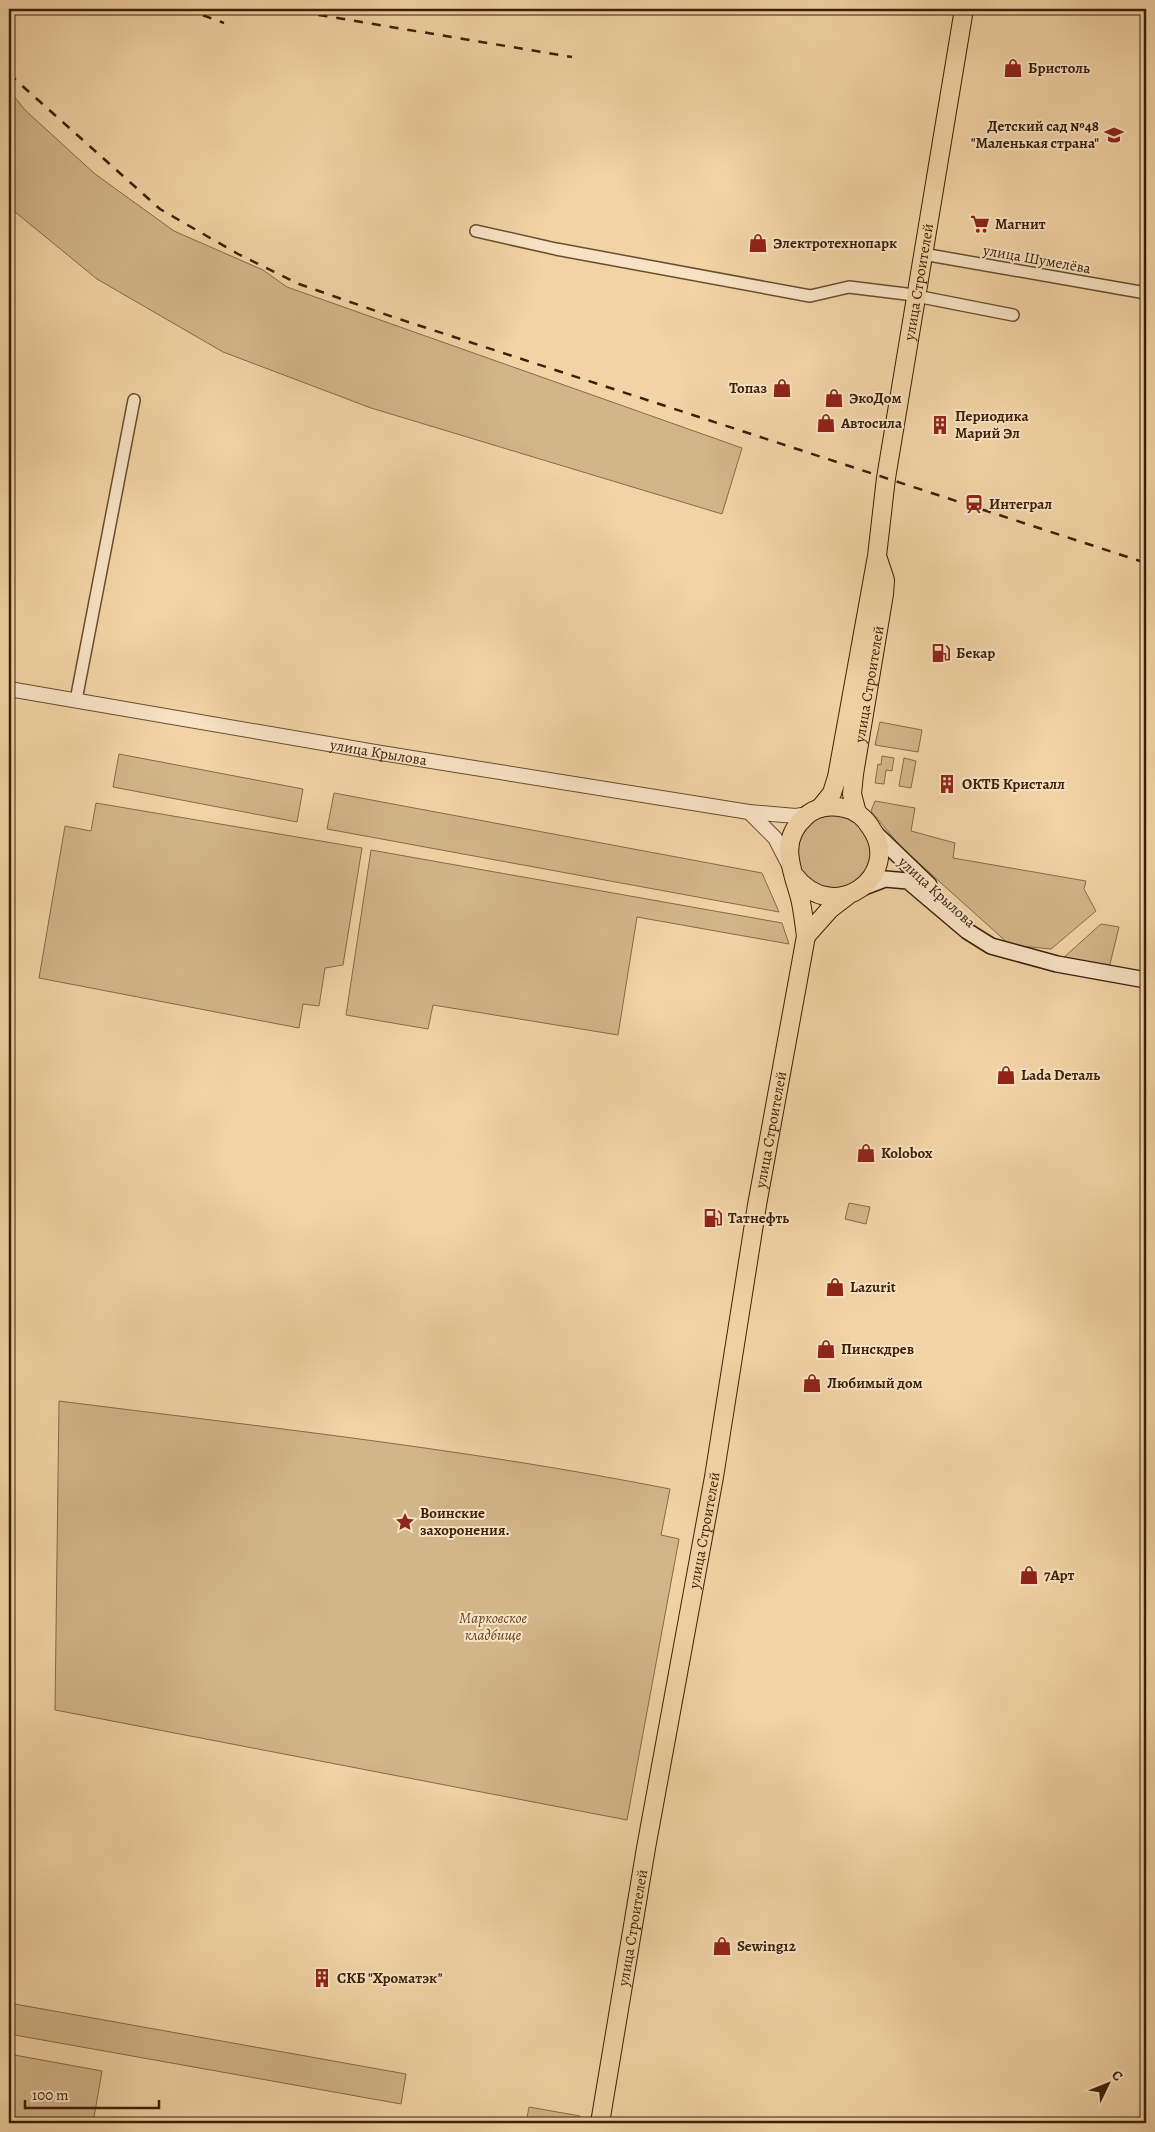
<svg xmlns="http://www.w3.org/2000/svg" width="1155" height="2132" font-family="Alegreya,serif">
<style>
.green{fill:#d3b58a;stroke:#876a48}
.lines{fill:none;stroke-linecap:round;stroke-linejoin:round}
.minor-casing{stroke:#694d2e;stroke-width:14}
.tertiary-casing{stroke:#694d2e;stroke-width:16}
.secondary-casing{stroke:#3b2007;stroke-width:18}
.primary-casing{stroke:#3b2007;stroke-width:20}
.minor{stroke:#f7e2c4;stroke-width:11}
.tertiary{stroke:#f7e2c4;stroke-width:14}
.secondary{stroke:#f7e2c4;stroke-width:15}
.primary{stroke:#f2d3a5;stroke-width:18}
.rail{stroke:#3b2007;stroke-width:2.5;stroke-dasharray:9 9;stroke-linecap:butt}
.labels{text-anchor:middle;stroke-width:4;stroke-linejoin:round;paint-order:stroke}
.poi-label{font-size:15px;font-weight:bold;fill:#3b2007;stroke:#f7e2c4;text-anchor:start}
.street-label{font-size:15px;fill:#3b2007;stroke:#f7e2c4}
.park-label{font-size:15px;font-style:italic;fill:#614528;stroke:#f7e2c4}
</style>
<rect width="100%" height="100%" fill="#f2d3a5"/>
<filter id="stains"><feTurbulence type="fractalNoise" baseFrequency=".004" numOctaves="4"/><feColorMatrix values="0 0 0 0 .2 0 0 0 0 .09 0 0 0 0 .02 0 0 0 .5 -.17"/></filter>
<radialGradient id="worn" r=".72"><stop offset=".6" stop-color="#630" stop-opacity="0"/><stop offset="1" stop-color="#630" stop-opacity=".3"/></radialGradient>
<!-- green -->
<path class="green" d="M9 90 25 110 95 174 174 231 263 270 287 287 742 448 722 514 371 408 223 352 97 279 9 207Z
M880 722 922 730 918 752 875 745Z
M119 754 303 789 297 822 113 787Z
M882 756 894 758 892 771 886 770 884 784 875 783 878 764 881 765Z
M904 758 916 761 911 788 899 786Z
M334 793 762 873 779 912 327 829Z
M875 801 915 808 911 831 955 843 953 858 1086 881 1084 889 1096 911 1051 949 1010 945 901 847 871 811Z
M96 803 362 848 343 965 325 968 319 1006 303 1004 299 1028 39 978 65 826 91 831Z
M832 814C852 816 868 827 872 848 874 855 870 865 869 872L841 893 808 885 796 868 798 837 812 821Z
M371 850 782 923 789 944 637 917 618 1035 433 1005 428 1029 346 1015Z
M1101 924 1119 927 1109 968 1062 959Z
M849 1203 870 1207 866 1224 845 1219Z
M59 1401C263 1427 468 1449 670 1489L661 1535 679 1539 627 1820 55 1710Z
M9 2003 406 2074 401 2104 9 2034Z
M9 2054 102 2071 93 2123H9Z
M529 2107 580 2116 579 2123H526Z"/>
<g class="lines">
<!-- minor casing -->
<g class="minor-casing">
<path id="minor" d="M476 231 556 249 810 296 849 287 906 294 1013 315
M923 254 1146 293
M76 700 134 400"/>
</g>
<!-- tertiary casing -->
<g class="tertiary-casing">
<g id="tertiary">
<path id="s1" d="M9 689 381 753 749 812 796 816 808 814"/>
<path d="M749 812 775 838 789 865"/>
</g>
</g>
<!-- secondary casing -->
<g class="secondary-casing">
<path id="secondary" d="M875 833 929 885
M864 887 885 879 908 881 967 931 991 946 1057 964 1146 980"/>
</g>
<!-- primary casing -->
<g class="primary-casing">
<g id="primary">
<path id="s2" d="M820 808 832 793 837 777 877 556 886 478 964 9"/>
<path id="s3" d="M857 813 852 794 854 774 884 594 885 580 878 559"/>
<path d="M806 936 830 909 847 896"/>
<path id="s4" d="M600 2123 646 1848 714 1477 757 1205 806 936C804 923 803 910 800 898 792 869 778 841 805 817 815 807 830 805 844 808 855 810 865 818 871 828 903 874 835 928 794 875"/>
</g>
</g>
<!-- minor -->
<use href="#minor" class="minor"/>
<!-- tertiary -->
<use href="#tertiary" class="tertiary"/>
<!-- secondary -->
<use href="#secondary" class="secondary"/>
<!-- primary -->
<use href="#primary" class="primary"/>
<!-- rail -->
<path class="rail" d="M186 9 224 23
M283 9 572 57
M9 74 160 209 238 254 299 284 393 317 1146 563"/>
</g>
<!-- icons -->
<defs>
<g id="shop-bare" transform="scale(1.5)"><path d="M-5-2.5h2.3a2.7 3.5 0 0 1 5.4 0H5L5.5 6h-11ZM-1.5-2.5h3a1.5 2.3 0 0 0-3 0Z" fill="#8f2418" stroke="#f7e2c4" stroke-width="2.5" paint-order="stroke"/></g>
<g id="school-bare" transform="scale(1.5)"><path d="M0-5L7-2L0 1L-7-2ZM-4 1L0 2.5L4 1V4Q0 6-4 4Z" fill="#8f2418" stroke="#f7e2c4" stroke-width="2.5" paint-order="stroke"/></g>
<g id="supermarket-bare" transform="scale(1.5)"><path d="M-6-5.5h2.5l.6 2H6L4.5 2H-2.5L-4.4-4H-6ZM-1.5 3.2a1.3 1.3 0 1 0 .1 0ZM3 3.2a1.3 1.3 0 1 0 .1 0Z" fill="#8f2418" stroke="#f7e2c4" stroke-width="2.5" paint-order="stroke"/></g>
<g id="building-bare" transform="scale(1.5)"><path d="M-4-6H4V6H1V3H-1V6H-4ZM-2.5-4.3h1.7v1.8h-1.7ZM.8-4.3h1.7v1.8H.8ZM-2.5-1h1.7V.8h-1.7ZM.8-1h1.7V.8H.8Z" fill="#8f2418" stroke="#f7e2c4" stroke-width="2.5" paint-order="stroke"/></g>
<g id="station-bare" transform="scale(1.5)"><path d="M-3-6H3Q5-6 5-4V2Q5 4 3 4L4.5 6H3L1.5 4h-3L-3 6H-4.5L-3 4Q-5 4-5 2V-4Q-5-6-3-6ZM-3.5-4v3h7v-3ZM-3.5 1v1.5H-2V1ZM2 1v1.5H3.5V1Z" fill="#8f2418" stroke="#f7e2c4" stroke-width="2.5" paint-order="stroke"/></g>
<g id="fuel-bare" transform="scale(1.5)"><path d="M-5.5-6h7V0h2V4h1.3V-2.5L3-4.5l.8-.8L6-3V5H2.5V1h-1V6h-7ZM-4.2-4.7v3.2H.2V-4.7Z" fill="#8f2418" stroke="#f7e2c4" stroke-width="2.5" paint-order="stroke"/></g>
<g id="sight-bare" transform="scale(1.5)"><path d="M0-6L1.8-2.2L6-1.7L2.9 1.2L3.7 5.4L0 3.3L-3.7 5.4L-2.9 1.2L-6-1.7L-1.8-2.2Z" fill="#8f2418" stroke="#f7e2c4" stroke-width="2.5" paint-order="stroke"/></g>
</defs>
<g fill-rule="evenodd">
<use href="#shop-bare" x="1013" y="68"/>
<use href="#school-bare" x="1114" y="135"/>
<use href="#supermarket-bare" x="980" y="224"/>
<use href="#shop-bare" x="758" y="243"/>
<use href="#shop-bare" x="782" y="388"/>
<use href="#shop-bare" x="834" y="398"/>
<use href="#shop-bare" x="826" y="423"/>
<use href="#building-bare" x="940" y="425"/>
<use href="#station-bare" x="974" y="504"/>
<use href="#fuel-bare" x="941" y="653"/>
<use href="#building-bare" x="947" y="784"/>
<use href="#shop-bare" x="1006" y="1075"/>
<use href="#shop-bare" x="866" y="1153"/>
<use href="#fuel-bare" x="713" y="1218"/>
<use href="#shop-bare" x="835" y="1287"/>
<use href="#shop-bare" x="826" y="1349"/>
<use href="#shop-bare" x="812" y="1383"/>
<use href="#sight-bare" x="405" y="1522"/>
<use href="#shop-bare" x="1029" y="1575"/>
<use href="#shop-bare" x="722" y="1946"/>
<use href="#building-bare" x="322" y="1978"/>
</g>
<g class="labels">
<!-- poi labels -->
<g class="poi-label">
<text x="1028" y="73">Бристоль</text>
<text x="1099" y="131" text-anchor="end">Детский сад №48<tspan x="1099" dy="17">"Маленькая страна"</tspan></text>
<text x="995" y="229">Магнит</text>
<text x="773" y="248">Электротехнопарк</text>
<text x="767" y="393" text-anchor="end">Топаз</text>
<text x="849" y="403">ЭкоДом</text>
<text x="955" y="421">Периодика<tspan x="955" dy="17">Марий Эл</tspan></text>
<text x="841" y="428">Автосила</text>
<text x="989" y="509">Интеграл</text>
<text x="956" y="658">Бекар</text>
<text x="962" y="789">ОКТБ Кристалл</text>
<text x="1021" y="1080">Lada Dеталь</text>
<text x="881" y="1158">Kolobox</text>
<text x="728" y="1223">Татнефть</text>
<text x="850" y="1292">Lazurit</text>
<text x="841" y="1354">Пинскдрев</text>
<text x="827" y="1388">Любимый дом</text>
<text x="420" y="1518">Воинские<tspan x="420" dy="17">захоронения.</tspan></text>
<text x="1044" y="1580">7Арт</text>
<text x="737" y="1951">Sewing12</text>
<text x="337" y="1983">СКБ "Хроматэк"</text>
</g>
<!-- street labels -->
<g class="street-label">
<text transform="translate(1037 259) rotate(10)" y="5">улица Шумелёва</text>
<text dy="5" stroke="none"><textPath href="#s2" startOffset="538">улица Строителей</textPath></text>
<text dy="5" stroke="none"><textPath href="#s3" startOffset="131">улица Строителей</textPath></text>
<text dy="5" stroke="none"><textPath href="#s1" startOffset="375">улица Крылова</textPath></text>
<text transform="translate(937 892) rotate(42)" y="5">улица Крылова</text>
<text dy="5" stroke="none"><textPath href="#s4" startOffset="1008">улица Строителей</textPath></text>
<text dy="5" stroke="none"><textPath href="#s4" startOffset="602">улица Строителей</textPath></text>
<text dy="5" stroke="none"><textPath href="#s4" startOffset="198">улица Строителей</textPath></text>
</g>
<!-- park labels -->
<g class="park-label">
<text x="493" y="1623">Марковское<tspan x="493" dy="17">кладбище</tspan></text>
</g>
</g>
<!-- margin -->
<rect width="1155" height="2132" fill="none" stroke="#f2d3a5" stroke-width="30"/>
<rect x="10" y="10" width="1135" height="2112" fill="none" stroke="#3b2007" stroke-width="2.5"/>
<rect x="15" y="15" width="1125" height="2102" fill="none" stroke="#3b2007"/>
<!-- north arrow -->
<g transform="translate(1108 2084) rotate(47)" stroke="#f7e2c4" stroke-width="4" paint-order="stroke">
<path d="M0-4L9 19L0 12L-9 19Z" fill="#3b2007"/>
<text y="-8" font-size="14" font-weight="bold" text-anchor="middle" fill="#3b2007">С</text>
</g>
<!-- scale -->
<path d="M25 2100v8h134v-8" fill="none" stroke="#3b2007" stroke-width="2.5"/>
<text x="32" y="2100" font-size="15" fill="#3b2007" stroke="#f7e2c4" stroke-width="4" paint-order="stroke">100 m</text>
<rect width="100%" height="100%" filter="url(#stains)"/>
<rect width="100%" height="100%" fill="url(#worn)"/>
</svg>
